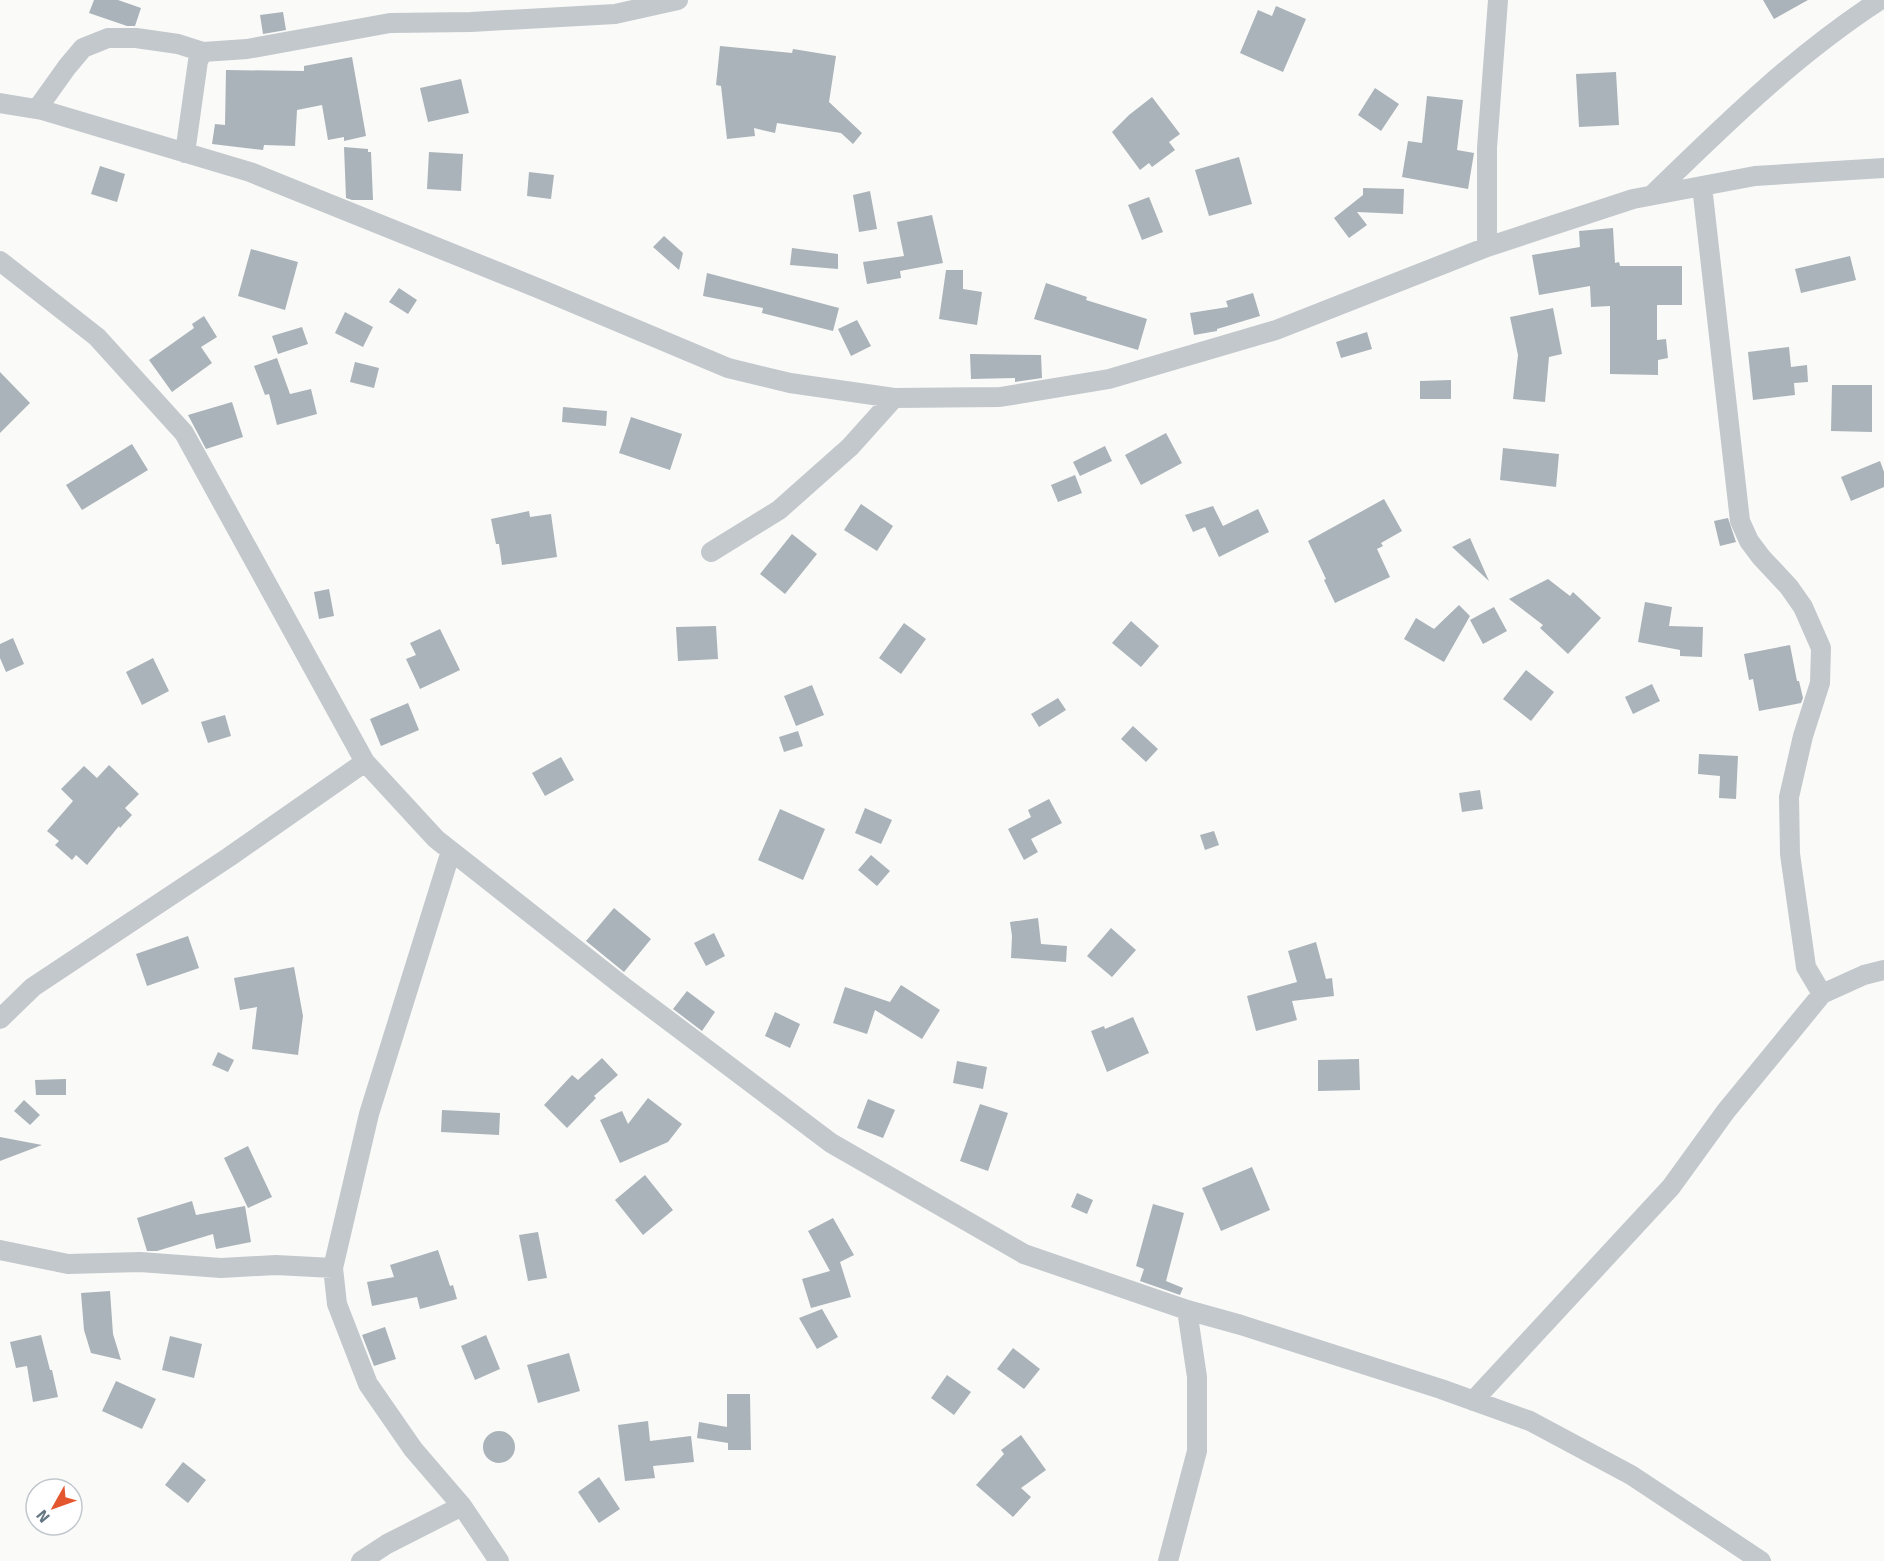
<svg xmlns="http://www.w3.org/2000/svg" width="1884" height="1561" font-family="Signika,sans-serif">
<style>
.building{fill:#aab3b9}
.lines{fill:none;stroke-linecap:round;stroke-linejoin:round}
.minor{stroke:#c3c8cc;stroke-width:20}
</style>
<rect width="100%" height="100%" fill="#fafaf8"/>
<!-- building -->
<path class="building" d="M94 0H118L141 8 135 26H127L89 13Z
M1763 0H1808L1774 19Z
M1276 6 1306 19 1283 72 1240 53 1258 10 1272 16Z
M283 12 286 30 263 34 260 15Z
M720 46 792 53 793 49 836 56 829 102 862 133 853 144 841 133 777 123 775 133 754 128 755 136 727 139 721 86 716 85Z
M352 57 366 136 344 141V137L328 140 322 105 297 110 295 146 264 145 263 150 212 144 215 124 225 125 226 70 304 71V66Z
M1616 72 1619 125 1579 127 1576 74Z
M461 79 469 113 428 122 420 88Z
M1375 88 1399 104 1381 131 1358 115Z
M1427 96 1463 100 1457 150 1474 153 1468 189 1402 177 1408 141 1422 143Z
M1152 97 1180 134 1169 142 1175 150 1152 167 1149 163 1140 170 1112 132 1129 115Z
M344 147 368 149V152H371L373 200H352L346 198Z
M429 152 463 154 461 191 427 189Z
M1239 157 1252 204 1209 216 1195 170Z
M100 166 125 174 117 202 91 194Z
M529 172 554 175 551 199 527 196Z
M1363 188 1404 189 1403 214 1357 212 1367 225 1349 238 1334 218 1363 195Z
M870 191 877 229 859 232 853 195Z
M1149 197 1163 232 1142 240 1128 205Z
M932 215 943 263 900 271 901 278 867 284 863 262 904 256 897 222Z
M1613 228 1615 263 1619 262 1620 266H1682V305H1657V340L1666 339 1668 358 1658 360V375L1610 374V306L1591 307 1590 286 1539 295 1532 255 1580 247 1579 231Z
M664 236 683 253 679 270 653 247Z
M792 248 838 254V269L790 265Z
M251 249 298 262 285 310 238 296Z
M1850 256 1856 280 1801 293 1795 269Z
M946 270H963V289L982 292 977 325 939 319Z
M707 273 839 308 833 331 762 313 763 308 703 296Z
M1046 283 1087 297 1086 300 1147 319 1138 350 1034 319Z
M399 288 417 300 408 314 389 302Z
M1253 293 1260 316 1217 329V331L1194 335 1190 313 1228 307 1226 301Z
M1553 308 1562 354 1549 357 1545 402 1513 399 1518 355 1510 317Z
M345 312 373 327 363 347 335 333Z
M204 316 217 337 201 347 212 363 172 392 149 360 194 328 192 324Z
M857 320 871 346 851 356 838 329Z
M302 327 308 344 278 354 272 336Z
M1367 332 1372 349 1341 358 1336 342Z
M1789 347 1791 367 1807 365 1808 382 1794 383 1795 395 1753 400 1748 352Z
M970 354 1041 355 1042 378 1015 382V378L971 379Z
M277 358 290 394 311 389 317 414 277 425 269 394 265 395 254 366Z
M355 362 379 368 374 388 350 382Z
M0 372 30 403 0 433Z
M1451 380V399H1420V381Z
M1832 385H1872V432L1831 431Z
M232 402 243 437 206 449 188 415Z
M563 407 607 411 606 426 562 422Z
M631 417 682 434 670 470 619 453Z
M1166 433 1182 463 1141 485 1125 455Z
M132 444 148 470 82 510 66 485Z
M1105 446 1112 461 1080 476 1073 462Z
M1503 448 1559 454 1556 487 1500 480Z
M1880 461 1884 472V487L1851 501 1841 477Z
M1075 475 1082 493 1058 502 1051 485Z
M1384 499 1402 531 1381 543 1383 546 1377 549 1390 577 1335 603 1324 580 1326 579 1308 541Z
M861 504 893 526 877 551 844 530Z
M1213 506 1223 526 1258 509 1269 532 1219 557 1205 527 1193 532 1185 515Z
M529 511 530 517 551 514 557 557 502 565 499 544H496L491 519Z
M1728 518 1736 542 1720 546 1714 521Z
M792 534 817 554 785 594 760 574Z
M1470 538 1489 581 1452 547Z
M1548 579 1570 596 1573 592 1601 618 1568 654 1540 628 1543 625 1509 599Z
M329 589 334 616 319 619 314 592Z
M1645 602 1672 607 1669 626 1703 627 1702 657 1680 656V650L1638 642Z
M1459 605 1470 616 1444 662 1404 639 1416 618 1434 629Z
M1494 607 1507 631 1483 644 1470 620Z
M1131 621 1159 646 1141 667 1112 643Z
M904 623 926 639 901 674 879 658Z
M716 626 718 659 678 661 676 627Z
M440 629 460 670 420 689 406 659 416 655 410 643Z
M13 638 24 664 6 672 0 658V644Z
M1790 645 1797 681H1799L1803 698 1801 703 1759 711 1753 679 1749 680 1744 654Z
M153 658 169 691 142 705 126 672Z
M1526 670 1554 692 1531 721 1503 699Z
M1652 684 1660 701 1633 714 1625 697Z
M812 685 824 715 796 726 784 696Z
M1058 698 1066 710 1039 727 1031 714Z
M408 703 419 730 381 746 370 719Z
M225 715 231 736 208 743 201 722Z
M1133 726 1158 749 1146 762 1121 739Z
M798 731 803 746 784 752 779 737Z
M1699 754 1738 756 1736 799 1719 798 1720 776 1698 774Z
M561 757 574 780 545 796 532 773Z
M109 765 139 794 125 808 132 815 120 828 119 826 87 865 76 855 72 860 55 845 59 841 47 831 73 801 61 789 84 766 97 778Z
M1480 790 1483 809 1462 812 1459 793Z
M1049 799 1062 823 1031 839 1038 852 1024 860 1008 829 1031 817 1028 810Z
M865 808 892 820 881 844 855 833Z
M780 809 825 829 803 880 758 860Z
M1214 831 1219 845 1205 850 1200 835Z
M871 855 890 871 877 886 858 870Z
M614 908 651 939 624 972 586 941Z
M1038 918 1041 944 1067 946 1066 962 1011 958 1012 936 1010 922Z
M1111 928 1136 950 1112 977 1087 956Z
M714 933 725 956 706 966 694 943Z
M188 936 199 968 147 986 136 954Z
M1316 942 1326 979 1332 978 1334 996 1292 1001 1297 1020 1256 1031 1247 996 1297 982 1288 951Z
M294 967 303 1016 298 1055 252 1049 257 1007 240 1010 234 978Z
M901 985 940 1010 922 1039 875 1010 867 1034 833 1023 845 987 890 1002Z
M687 991 715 1012 702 1031 673 1009Z
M775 1012 800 1024 790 1048 765 1036Z
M1133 1017 1149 1053 1107 1072 1091 1031 1104 1026 1105 1029Z
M218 1052 234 1060 228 1072 212 1065Z
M602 1058 618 1075 594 1096 596 1098 567 1128 544 1105 572 1075 578 1080Z
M1359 1059 1360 1090 1318 1091V1060Z
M957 1061 987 1067 983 1089 953 1083Z
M66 1079V1095H36L35 1080Z
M648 1098 682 1124 668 1142 620 1163 600 1120 622 1111 628 1124Z
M868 1099 895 1110 883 1138 857 1128Z
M24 1100 40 1115 30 1125 14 1111Z
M980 1104 1008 1113 988 1171 960 1161Z
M442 1110 500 1113 499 1135 441 1132Z
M0 1137 42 1145 0 1161Z
M248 1146 272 1197 248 1208 224 1158Z
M1252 1167 1270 1210 1221 1231 1202 1188Z
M645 1175 673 1210 643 1235 615 1200Z
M1077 1193 1093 1200 1087 1214 1071 1207Z
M192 1201 196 1215 245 1206 251 1242 216 1249 213 1234 157 1251H147L137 1218Z
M1153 1204 1184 1213 1166 1281 1183 1288 1180 1295 1140 1281 1144 1269 1136 1266Z
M833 1218 854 1255 840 1262 851 1297 811 1308 802 1279 830 1271 808 1231Z
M538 1232 547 1278 528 1281 519 1235Z
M438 1250 450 1286 453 1285 457 1299 420 1309 417 1297 372 1306 367 1282 394 1277 390 1265Z
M110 1291 113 1334 121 1360 91 1353 84 1330 81 1293Z
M822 1309 838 1337 817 1349 799 1318Z
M385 1327 396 1359 374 1366 362 1335Z
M41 1335 50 1370H52L58 1397 33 1402 27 1366 16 1368 10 1342Z
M486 1335 500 1369 475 1380 461 1346Z
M170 1336 202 1344 194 1378 162 1370Z
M1013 1348 1040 1369 1024 1389 997 1369Z
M569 1353 580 1391 538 1403 527 1365Z
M947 1375 971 1392 954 1415 931 1398Z
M116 1381 156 1399 142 1429 102 1411Z
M727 1394H750L751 1450H728V1443L697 1438 699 1422 727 1427Z
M648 1421 650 1441 691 1436 694 1462 653 1466 655 1478 625 1481 618 1425Z
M483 1447a16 16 0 1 1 32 0a16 16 0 1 1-32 0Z
M1021 1435 1046 1470 1021 1488 1031 1497 1013 1517 976 1485 1004 1454 1001 1450Z
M183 1462 206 1480 188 1503 165 1485Z
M599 1477 620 1509 599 1523 578 1492Z"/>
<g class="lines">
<!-- minor -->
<path class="minor" d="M0 103 42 110 250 172 540 289 728 368 790 383 894 398 1000 397 1109 379 1276 330 1487 247 1633 199 1755 176 1884 168
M37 109 67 67 83 48 108 38H136L178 44 203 52 247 49 390 23 471 22 615 14 678 0
M185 153 198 61 203 52
M1702 186 1740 521 1749 541 1761 557 1789 587 1803 607 1821 648 1820 683 1803 736 1789 797 1790 854 1806 967 1822 994
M1652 195C1725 124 1794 56 1880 0
M1487 247V148L1498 0
M0 261 97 337 184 433 365 762 436 839 624 987 831 1143 1024 1254 1187 1310 1241 1325 1441 1389 1530 1421 1631 1475 1761 1561
M711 552 779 510 850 447 894 398
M451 851 369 1114 333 1268 337 1304 368 1384 413 1449 462 1506 499 1561
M0 1019 33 987 229 857 365 762
M0 1250 68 1264 140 1262 221 1268 276 1265 333 1268
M1473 1401 1671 1187 1726 1111 1822 994 1864 975 1884 970
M361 1561 387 1544 462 1506
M1168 1561 1197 1451V1377L1187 1310"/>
</g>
<!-- north arrow -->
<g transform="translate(54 1507) rotate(230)"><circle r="28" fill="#ffffff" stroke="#c1c8cd" stroke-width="1.5"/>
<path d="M0-4.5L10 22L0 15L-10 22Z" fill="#e4572e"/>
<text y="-9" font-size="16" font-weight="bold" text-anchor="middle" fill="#657683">N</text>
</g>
</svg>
